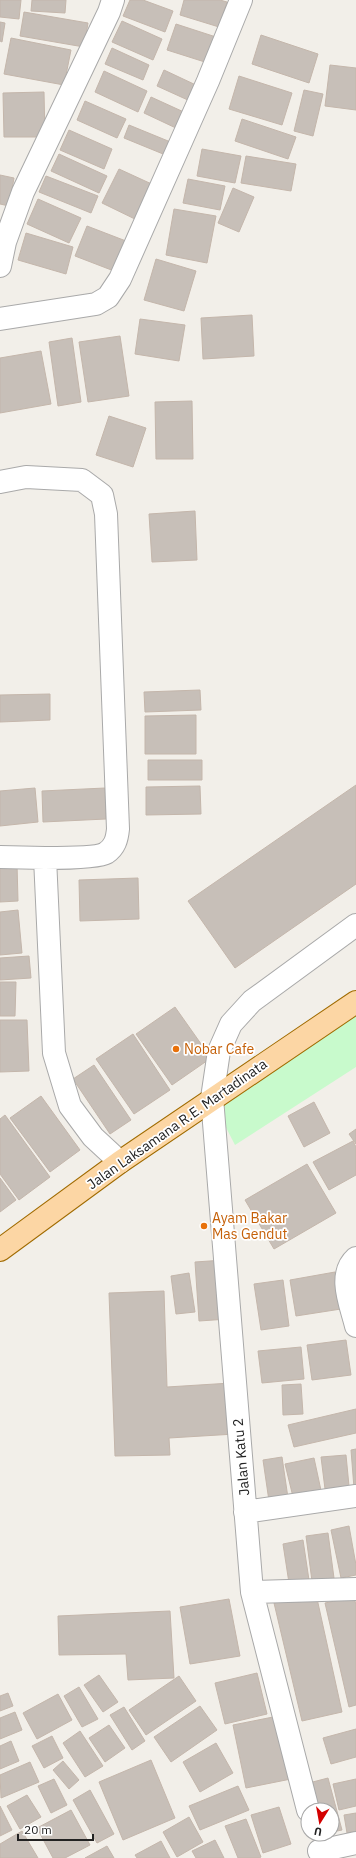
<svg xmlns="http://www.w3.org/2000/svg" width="356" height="1858" font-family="'IBM Plex Sans',sans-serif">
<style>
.park{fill:#c8facc}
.building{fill:#c7bfb8;stroke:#c4b6ab}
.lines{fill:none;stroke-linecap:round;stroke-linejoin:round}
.street-casing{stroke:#a9a9a9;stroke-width:24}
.primary-casing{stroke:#a06b00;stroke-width:24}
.street{stroke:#fff;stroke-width:22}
.primary{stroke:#fcd6a4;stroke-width:22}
.food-dot{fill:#e8710a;stroke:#fff;stroke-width:1.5}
.labels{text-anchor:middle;stroke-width:3.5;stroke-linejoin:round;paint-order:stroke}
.food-label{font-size:14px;fill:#c56008;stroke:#fff;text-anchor:start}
.street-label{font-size:14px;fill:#222;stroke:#fff}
</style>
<rect width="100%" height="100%" fill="#f2efe9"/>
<!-- park -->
<path class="park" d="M356 1015V1067L235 1145 217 1110Z"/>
<!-- building -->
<path class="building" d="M0 0H21L19 19 0 17Z
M32 0H66L65 13 31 11Z
M130 0H143L173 11 165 32 123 16Z
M184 0H220L227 2 219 27 180 15Z
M24 12 88 23 84 47 20 36Z
M122 21 162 39 153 60 112 42Z
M0 22 5 23 2 42 0 41Z
M176 24 216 37 208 63 167 50Z
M261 35 318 54 309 83 252 64Z
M11 38 71 50 64 85 4 74Z
M112 48 149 65 143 80 105 64Z
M330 65 356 68V110L325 106Z
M164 70 198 86 190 101 157 86Z
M104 71 147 91 138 112 95 92Z
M239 76 292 93 282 125 229 109Z
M304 90 323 94 313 136 294 131Z
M44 92 45 137H4L3 93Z
M151 97 186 113 178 129 144 113Z
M85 101 126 119 117 138 77 120Z
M242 119 296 137 288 159 235 141Z
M129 125 173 143 168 156 124 138Z
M69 130 112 149 104 169 60 150Z
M202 149 241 156 235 183 197 176Z
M59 154 107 176 99 193 51 171Z
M246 156 296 164 291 191 241 183Z
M119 169 156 186 139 221 102 203Z
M0 175 14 178 9 206 0 204Z
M46 176 98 196 91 213 39 192Z
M188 179 225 186 220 210 183 203Z
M233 188 254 197 239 232 218 223Z
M38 199 81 218 69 243 27 224Z
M174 209 216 216 207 263 166 255Z
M87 226 126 241 114 271 75 256Z
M26 233 73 247 66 274 18 260Z
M156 259 196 271 184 311 144 300Z
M252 315 254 356 203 359 201 318Z
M140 319 185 325 179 361 135 354Z
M120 336 129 396 88 402 79 342Z
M72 338 81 402 58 406 49 342Z
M41 351 51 404 0 413V358Z
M192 401 193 459H156L155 402Z
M109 416 146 428 133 467 96 455Z
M195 511 197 560 152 562 149 514Z
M200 690 201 710 145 712 144 692Z
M50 694V720L0 722V695Z
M196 715V754H145V716Z
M148 760H202V780H148Z
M356 785V884L235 968 188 901Z
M200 786 201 814 146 815V787Z
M35 788 38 822 0 826V791Z
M105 788 106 819 43 822 42 791Z
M0 864H17L18 901 0 902Z
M138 878 139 919 80 921 79 880Z
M18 910 22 953 0 955V912Z
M29 956 31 978 0 980V958Z
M0 982H16L15 1016H0Z
M175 1007 211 1058 172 1085 136 1034Z
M0 1020H27L29 1071 0 1072Z
M133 1034 170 1090 134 1114 96 1059Z
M94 1065 131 1120 110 1134 73 1079Z
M41 1096 80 1150 50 1172 10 1118Z
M314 1102 330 1133 304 1147 288 1116Z
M5 1115 50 1177 19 1200 0 1174V1119Z
M356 1129V1144L349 1134Z
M353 1141 356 1147V1175L329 1190 313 1162Z
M307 1164 336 1213 274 1249 245 1200Z
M0 1178 16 1200 0 1212Z
M224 1260 228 1319 199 1321 195 1262Z
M335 1272 341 1309 296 1316 290 1280Z
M189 1273 195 1312 176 1314 171 1276Z
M283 1280 289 1326 261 1330 254 1284Z
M164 1291 167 1387 231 1383 235 1434 169 1438 170 1455 115 1456 109 1293Z
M346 1340 351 1375 312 1380 307 1345Z
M301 1347 304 1379 262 1383 258 1351Z
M301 1384 303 1414 283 1415 282 1385Z
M356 1409V1433L294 1447 288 1425Z
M356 1449V1488H354L351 1450Z
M346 1455 349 1486 325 1489 321 1457Z
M282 1457 288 1498 269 1501 263 1460Z
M314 1458 322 1495 294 1501 285 1464Z
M349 1526 356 1565V1575L341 1578 331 1530Z
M328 1533 334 1578 312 1581 306 1536Z
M303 1540 309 1580 289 1583 283 1544Z
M316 1594 342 1712 302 1721 274 1603Z
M354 1597 356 1605V1705L349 1707 325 1603Z
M229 1599 240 1656 190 1664 180 1607Z
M170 1611 174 1678 128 1680 126 1654 59 1655 58 1616Z
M257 1673 267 1714 225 1724 215 1683Z
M99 1675 118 1702 103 1712 84 1685Z
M179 1676 196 1701 146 1735 129 1710Z
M79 1687 98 1719 82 1727 64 1696Z
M8 1693 13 1706 0 1711V1696Z
M58 1694 72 1720 37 1739 23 1713Z
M200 1706 217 1730 171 1762 154 1737Z
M124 1707 145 1741 132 1750 110 1715Z
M15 1712 22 1730 0 1739V1718Z
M278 1716 291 1779 246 1788 233 1725Z
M109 1725 125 1748 105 1762 89 1738Z
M356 1729V1757L331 1764 323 1738Z
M80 1731 103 1766 85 1777 63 1743Z
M52 1736 63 1758 44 1768 32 1746Z
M11 1741 19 1761 0 1769V1746Z
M216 1743 233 1773 200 1792 183 1762Z
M151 1760 175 1818 123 1840 99 1782Z
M63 1761 79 1780 69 1789 53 1770Z
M30 1762 39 1782 1 1798 0 1775Z
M328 1778 342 1830 332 1832V1810H312L305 1784Z
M54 1779 67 1805 51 1813 38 1786Z
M356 1779V1806L339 1810 333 1784Z
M238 1786 249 1810 200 1830 189 1806Z
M90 1790 114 1834 97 1843 73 1800Z
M27 1795 41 1817 20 1829 7 1806Z
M0 1806 12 1830 0 1836Z
M279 1807 291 1844 263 1853 251 1815Z
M71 1810 90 1845 65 1858H53L37 1828Z
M356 1813V1831L347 1833 344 1815Z
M189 1817 203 1842 177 1857 163 1832Z
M246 1819 261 1857 259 1858H238L225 1826Z
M22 1831 38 1858H0V1844Z
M215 1840 224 1858H196L192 1851Z
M161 1841 170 1858H137L135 1855Z
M107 1846 114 1858H85Z"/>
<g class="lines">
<!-- street casing -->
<g class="street-casing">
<path id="street" d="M0 266 5 242 23 192 109 12 113 0
M0 319 96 304 108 297 120 279 208 81 241 0
M0 482 26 477 82 480 102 495 106 514 118 829C117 839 115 847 106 853 98 858 57 858 45 858L54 1053 70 1106 93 1137 120 1162
M0 857 45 858
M356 1258C337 1275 351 1305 356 1326
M245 1512 356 1496
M252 1592 356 1589
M308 1810 252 1592 212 1098 219 1051 231 1024 252 1001 356 925
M319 1851 356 1843"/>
</g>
<!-- primary casing -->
<g class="primary-casing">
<path id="primary" d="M0 1250 120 1162 356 1002"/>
</g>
<!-- street -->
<use href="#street" class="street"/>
<!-- primary -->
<use href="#primary" class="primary"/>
</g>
<!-- markers -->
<g class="food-dot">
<circle cx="176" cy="1049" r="4"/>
<circle cx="204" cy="1226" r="4"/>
</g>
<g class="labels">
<!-- food labels -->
<g class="food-label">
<text x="184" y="1054">Nobar Cafe</text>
<text x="212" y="1223">Ayam Bakar<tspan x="212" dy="16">Mas Gendut</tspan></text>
</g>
<!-- street labels -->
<g class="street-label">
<text transform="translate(177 1124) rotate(-35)" y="5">Jalan Laksamana R.E. Martadinata</text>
<text transform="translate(241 1457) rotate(-95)" y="5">Jalan Katu 2</text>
</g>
</g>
<!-- north arrow -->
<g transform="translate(320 1822) rotate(191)"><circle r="19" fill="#ffffff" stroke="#a7a7a7"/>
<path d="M0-3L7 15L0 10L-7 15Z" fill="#d40000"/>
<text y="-6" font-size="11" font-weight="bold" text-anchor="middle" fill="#222222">U</text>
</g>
<!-- scale -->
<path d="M18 1834v6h75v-6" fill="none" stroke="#222222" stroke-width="2"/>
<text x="24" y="1834" font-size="12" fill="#222222" stroke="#ffffff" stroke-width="3" paint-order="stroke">20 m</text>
</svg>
